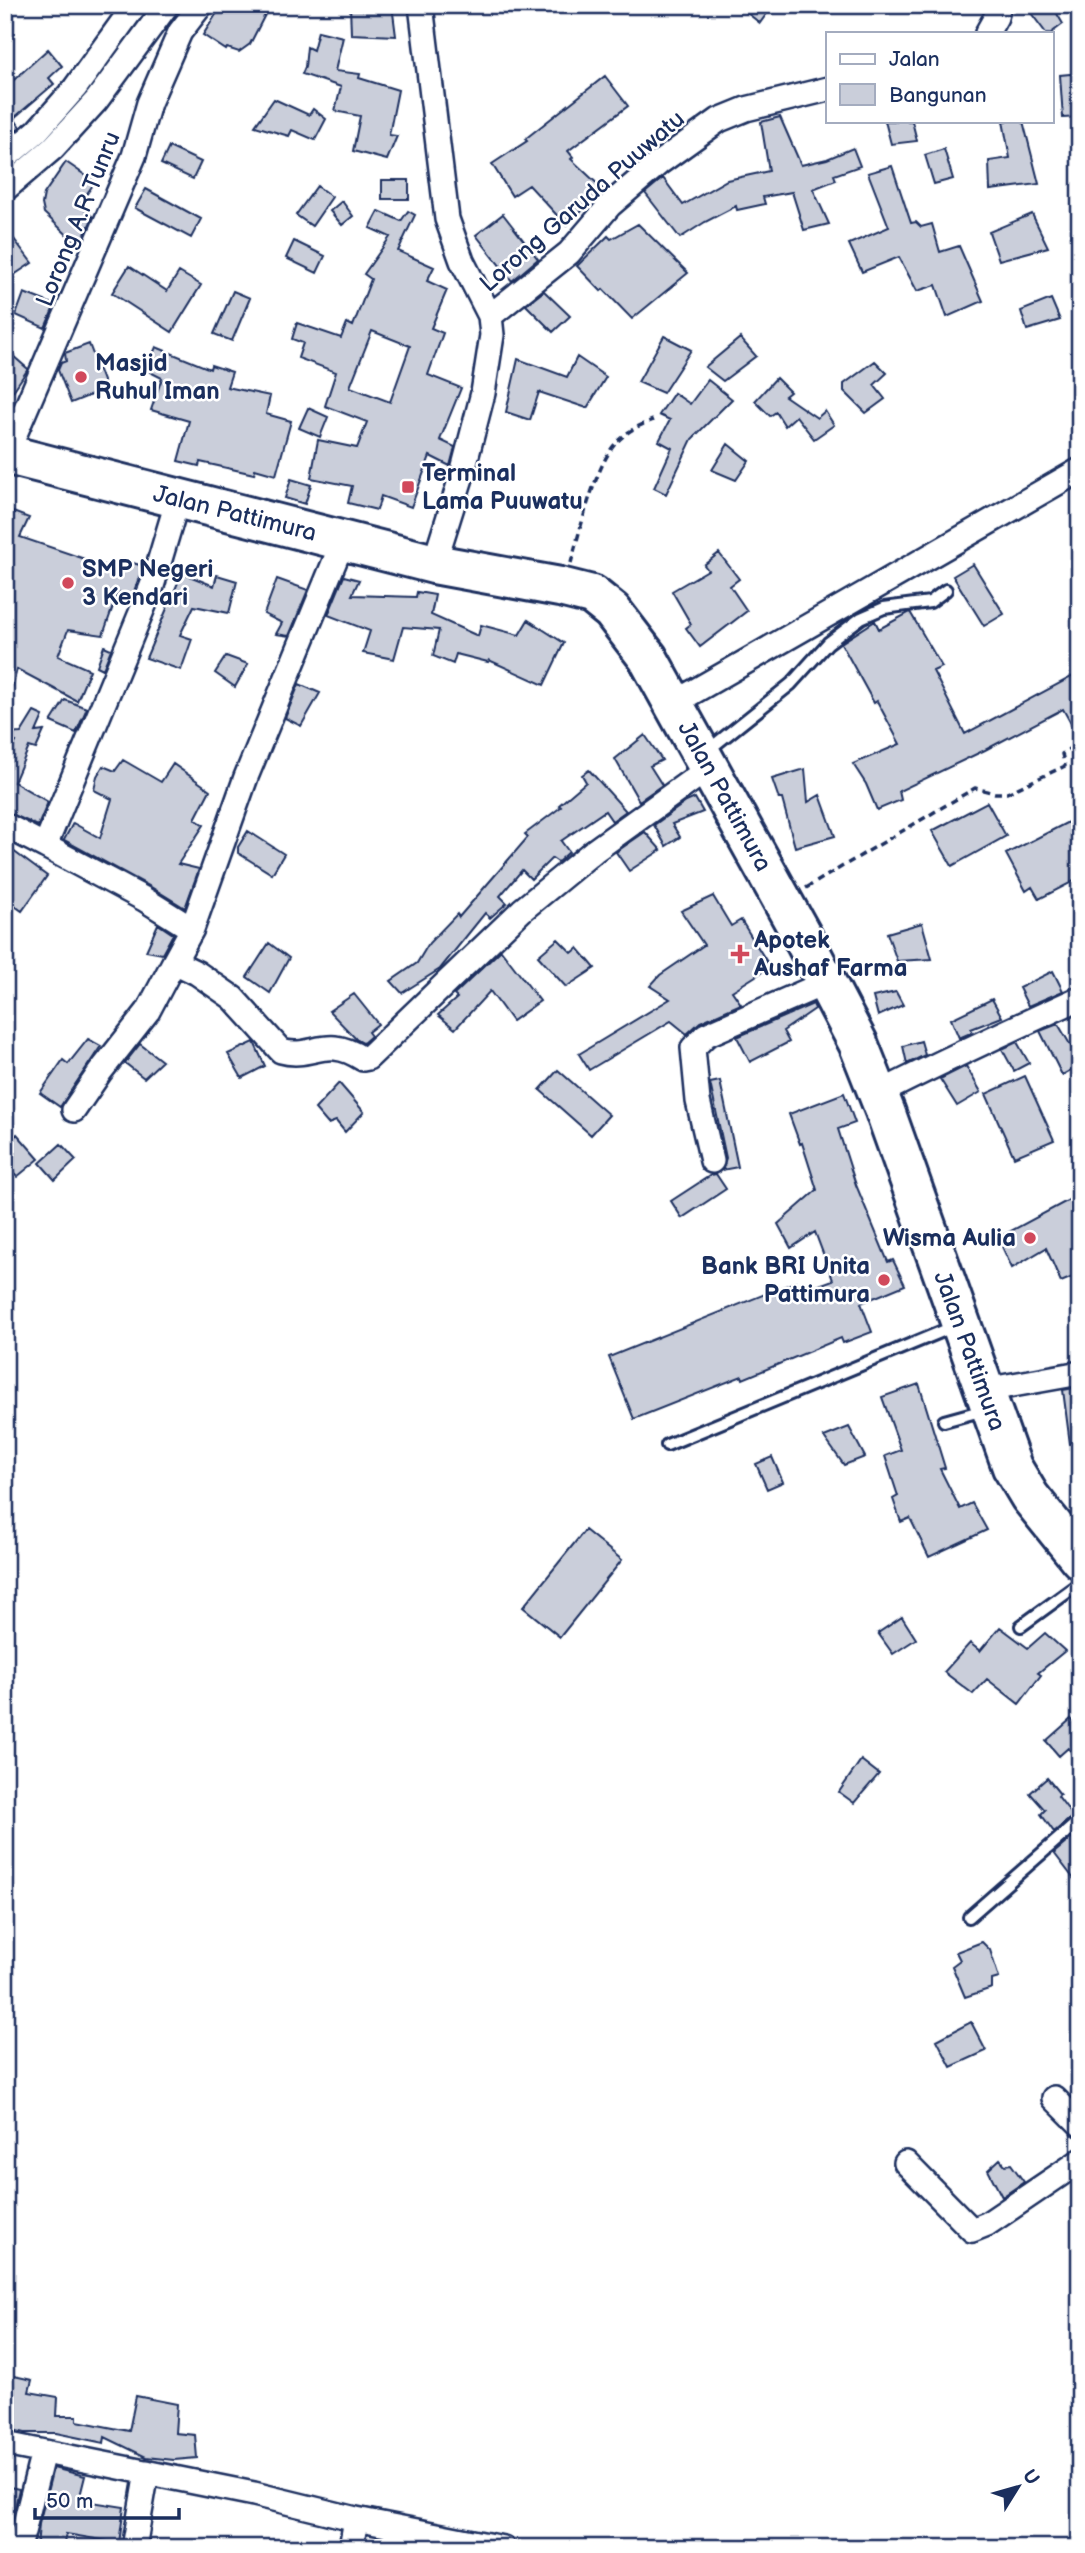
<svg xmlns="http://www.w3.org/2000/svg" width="1085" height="2553" font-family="'Balsamiq Sans',sans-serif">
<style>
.building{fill:#caceda;stroke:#1b2f5e;stroke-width:2;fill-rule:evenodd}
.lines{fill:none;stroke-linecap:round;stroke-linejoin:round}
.lane-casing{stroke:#1b2f5e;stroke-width:16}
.street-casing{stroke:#1b2f5e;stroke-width:28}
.highway-casing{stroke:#1b2f5e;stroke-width:44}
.path{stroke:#1b2f5e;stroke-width:3.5;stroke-dasharray:7 5;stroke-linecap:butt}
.lane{stroke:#fff;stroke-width:10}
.street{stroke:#fff;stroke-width:23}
.highway{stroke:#fff;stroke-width:38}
.poi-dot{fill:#d1495b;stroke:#fff;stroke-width:2.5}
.labels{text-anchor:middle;stroke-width:5;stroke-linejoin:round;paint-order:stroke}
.street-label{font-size:24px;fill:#1b2f5e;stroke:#fff}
.poi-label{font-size:24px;font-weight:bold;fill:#1b2f5e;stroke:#fff;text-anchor:start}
</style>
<rect width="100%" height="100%" fill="#fff"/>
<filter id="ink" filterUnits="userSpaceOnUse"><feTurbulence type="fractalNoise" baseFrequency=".0143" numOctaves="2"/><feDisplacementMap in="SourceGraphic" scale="14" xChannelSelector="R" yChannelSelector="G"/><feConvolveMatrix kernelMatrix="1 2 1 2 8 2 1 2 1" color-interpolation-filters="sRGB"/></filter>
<g filter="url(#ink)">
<!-- building -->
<path class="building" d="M222 5H270L250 44 239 52 227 48 226 50 203 35Z
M350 5H392L396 36 351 34Z
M737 5H773L760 23Z
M1025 5H1052L1063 24 1051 33H1046Z
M318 31 343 37 335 71 360 74 359 78 398 90 389 135 397 136 387 160 353 151 360 116 335 111 341 87 302 74 305 67 307 47 313 50Z
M48 49 62 66 49 78 54 84 14 118 20 127 5 139V88Z
M1080 73V117L1063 118 1060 75Z
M605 76 628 106 568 151 573 157 571 159 605 191 566 225 529 185 512 196 492 164 527 141 525 139Z
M274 99 309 115 313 109 326 119 315 140 292 130 289 136 255 126Z
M780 117 801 165 827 159 853 148 860 166 834 175 836 180 813 189 829 224 804 230 792 192 763 197 765 204 737 210 736 206 705 222 680 238 645 193 663 178 683 205 727 180 769 171 761 122Z
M885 121H912L917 141 891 144Z
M1003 121H1023L1039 184 990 190 989 161 1010 158Z
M169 147 201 162 193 179 161 164Z
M944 149 953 179 934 184 925 155Z
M66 162 95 182 79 205 93 217 82 241 78 245 44 213 42 204 44 194Z
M892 166 911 223 916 222 921 227 932 224 940 252 959 246 983 301 947 317 936 285 917 291 899 257 862 272 849 244 889 227 868 173Z
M382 180H409V199H382Z
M317 186 332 197 312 226 296 215Z
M146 189 201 219 191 238 135 208Z
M342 201 353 216 342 225 330 211Z
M379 211 401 221 408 211 415 215 398 251 434 267 427 281 447 290 431 328 443 333 428 375 461 388 440 440 455 447 450 466 430 456 411 507 381 496 377 510 348 503 352 486 311 478 318 440 357 448 367 422 325 406 336 372 298 358 303 343 292 339 297 323 341 338 347 323 353 326 371 279 364 274 390 237 370 228ZM372 331 410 346 390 402 350 387Z
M503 214 538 259 512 281 476 235Z
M1032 214 1048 247 999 260 989 232Z
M638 224 688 273 632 319 603 289 601 291 577 266 608 236 611 239Z
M5 227 32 263 14 275 5 265Z
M294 241 325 256 317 273 286 258Z
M129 266 167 291 179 272 201 285 172 332 112 293Z
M233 291 250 298 232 341 214 334Z
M544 291 570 316 553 332 526 305Z
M24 293 55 305 45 328 16 315Z
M1051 299 1060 320 1027 330 1021 311Z
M664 336 691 350 663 393 638 382Z
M740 338 756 356 723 381 705 367Z
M89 344 106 389 71 403 58 370 61 363 66 361 65 353Z
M156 347 210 369 211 365 232 372 227 387 270 396 266 414 291 421 276 475 255 469 254 474 200 462 199 466 178 461 189 421 151 410 162 378 146 370Z
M5 349 28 369 5 403Z
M577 357 606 377 587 408 539 392 530 420 506 412 518 359 567 377Z
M875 361 887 373 874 385 885 399 866 413 844 391V384Z
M776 378 790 392 785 396 817 418 825 411 834 425 814 439 796 416 785 426 776 412 770 416 755 401Z
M708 380 732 399 692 439 666 494 654 488 672 448 659 441 670 420 659 415 674 393 690 404Z
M308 408 328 417 320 437 299 428Z
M728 444 749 461 736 480 712 470Z
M291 479 311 485 305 504 285 498Z
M5 509 29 518 20 537 120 571 123 560 143 566 132 597 118 592 103 635 68 630 58 656 90 670 77 701 17 669 10 696H5Z
M719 553 739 579 730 586 747 611 700 647 686 628 691 624 672 591 708 570 704 565Z
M973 564 1004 614 984 626 953 576Z
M182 573 214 586 217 575 237 581 229 613 194 606 180 635 192 639 181 670 146 658Z
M344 576 359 580 352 595 416 597 417 592 435 595 431 615 478 636 481 625 519 635 528 620 564 643 544 685 489 660 488 662 456 654 453 664 433 656 439 630 403 627 394 659 363 653 370 631 328 615Z
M277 579 308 590 289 636 276 634 282 623 264 614Z
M910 612 942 667 933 671 965 734 1073 676 1080 689V740L1063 709 985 750 899 791 901 800 877 810 866 784 853 764 900 744 877 701 874 703 841 643 875 621 879 629Z
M104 646 111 649 103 669 97 666Z
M226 656 248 664 235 687 215 673Z
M299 684 320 693 301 726 285 718Z
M65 700 87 708 76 733 51 722Z
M34 712 43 716 36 732 44 731 36 749 29 747 14 782 48 802 38 826 5 811V760L16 742 5 738V734L21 733Z
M645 735 662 760 650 766 662 785 639 801 615 759Z
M123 760 161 782 173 764 210 790 195 819 204 825 178 864 199 869 185 908 151 887 64 840 73 823 100 838 112 799 94 790 97 776 103 766 115 771Z
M805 769 808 802 820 795 835 836 795 847 782 799H779L772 779Z
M589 770 626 811 612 821 605 811 561 841 569 852 558 862 552 858 531 879 522 870 500 896 507 903 490 918 485 913 440 969 402 993 391 981 417 963 429 943 457 914 459 917 528 837 525 834 561 807 559 805 586 782 582 775Z
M695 798 703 812 672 824 680 837 666 846 654 825 686 802Z
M987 802 1006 836 952 866 932 831Z
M1080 816V878L1039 899 1032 887 1026 891 1006 854Z
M248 831 284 854 272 874 238 853V847Z
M645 832 661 850 629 871 616 852Z
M5 845 47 876 22 911 5 899Z
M713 896 731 926 741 920 770 967 732 991 741 1004 700 1022 687 1034 671 1021 589 1070 579 1054 670 999 650 986 660 975 704 945 681 911Z
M922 923 932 959 897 961 887 933Z
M158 924 173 934 162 954 146 951Z
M558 939 572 953 578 948 595 968 566 987 538 956Z
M269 943 289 958 270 993 247 977Z
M501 950 540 1001 512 1021 490 991 455 1029 438 1015 457 998 454 995Z
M1053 971 1063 991 1028 1006 1019 988Z
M896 992 903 1005 878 1016 873 997Z
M354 994 378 1024 368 1032 371 1036 363 1043 356 1039 329 1011Z
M992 999 1002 1017 971 1029 973 1032 959 1038 951 1019Z
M813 1004 815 1009 783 1031 789 1042 750 1062 737 1037Z
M1058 1024 1080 1061V1065L1062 1075 1040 1031Z
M88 1039 101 1046 60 1107 40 1093 63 1060 68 1064Z
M921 1041 925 1055 907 1064 903 1046Z
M254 1042 265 1066 242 1078 228 1054Z
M1017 1042 1029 1063 1014 1071 1002 1049Z
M140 1044 162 1061 144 1078 125 1063Z
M966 1066 981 1092 957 1106 940 1079Z
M558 1070 609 1115 591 1135 540 1090Z
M1025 1076 1054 1140 1014 1157 986 1094Z
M720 1081 738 1167 722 1170 726 1158 710 1083Z
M339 1083 364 1112 345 1132 336 1121 328 1124 315 1109Z
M844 1093 855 1123 838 1129 856 1185 888 1262 893 1260 905 1285 861 1303 872 1332 843 1343 841 1338 743 1379 742 1376 634 1419 609 1357 795 1282 800 1292 833 1280 815 1232 791 1248 778 1224 817 1190 802 1143 800 1144 789 1114Z
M17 1134 39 1159 17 1177 5 1165V1147Z
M61 1144 76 1160 55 1180 40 1163Z
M716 1174 726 1189 682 1218 671 1201 711 1175Z
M1080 1194V1274L1061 1282 1046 1248 1012 1268 998 1238Z
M919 1384 945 1468 940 1469 960 1509 972 1503 987 1530 929 1557 910 1518 901 1522 893 1499 898 1496 885 1456 901 1450 882 1397Z
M1080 1387V1444H1070L1063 1390Z
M849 1427 865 1457 844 1465 824 1437Z
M772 1457 783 1482 767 1489 756 1464Z
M585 1530 622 1560 560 1637 523 1607Z
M902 1617 916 1639 893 1654 878 1633Z
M1000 1627 1028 1648 1045 1633 1065 1651 1038 1673 1041 1675 1019 1704 987 1679 973 1694 944 1672 970 1643 980 1651Z
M1071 1719 1080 1729V1762L1068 1748 1059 1756 1046 1741Z
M861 1760 879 1774 854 1803 839 1792Z
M1047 1778 1060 1794 1058 1796 1073 1816 1054 1832 1041 1814 1045 1810 1030 1793Z
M1080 1831V1887L1054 1853Z
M982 1942 990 1950 999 1978 992 1980V1988L965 1997 952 1966 960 1960 956 1952Z
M971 2022 986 2051 951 2067 937 2040Z
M1000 2159 1005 2165 1011 2164 1024 2182 1002 2197 988 2170Z
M5 2374 32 2380 29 2392 58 2397 57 2416H77V2421L129 2431 136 2396 177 2404 175 2433 195 2435 197 2458 174 2460 146 2457 105 2437 104 2443 56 2433H25L5 2428Z
M53 2468 85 2476 79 2500 124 2507 119 2543 66 2534 63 2548H37L39 2524Z
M5 2486 19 2489 14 2511 5 2509Z"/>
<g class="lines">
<!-- lane casing -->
<g class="lane-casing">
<path id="lane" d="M707 751 791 684 828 643 861 618 884 608 930 602 946 590
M944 1421 984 1410
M667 1445 955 1326
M1021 1626 1080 1583
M969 1917 1080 1820"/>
</g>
<!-- street casing -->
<g class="street-casing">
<path id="street" d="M421 5 447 219 462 261 490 316 492 335 483 393 461 478 434 564
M987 33 996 17 999 5
M5 158 37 131 75 88 135 5
M5 189 53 148 96 101 167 5
M490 316 569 253 610 205 659 163 719 120 746 109 828 89
M6 455 134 156 149 103 180 32 201 5
M178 499 152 586 45 846 144 899 192 929 174 962 197 973 233 998 281 1051C313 1060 325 1034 363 1059L368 1058 522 910 594 851 709 768
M674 703 1080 470
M5 825 45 846
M192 929 246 777 343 541
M878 1094C944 1060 1012 1029 1080 998
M74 1110 100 1072 148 1011 174 962
M712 1161 698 1101 693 1048 706 1035 825 983
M985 1390 1080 1373
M1054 2098 1080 2124
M906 2163 972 2230 987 2224 1080 2161
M5 2444 254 2494 356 2519 503 2548
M19 2548 43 2452
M134 2548 147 2472
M351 2548 356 2519"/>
</g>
<!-- highway casing -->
<g class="highway-casing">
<path id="highway" d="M5 454 434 564 560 587 592 595 612 611 648 658 802 936 858 1043 885 1111 1012 1467 1030 1497 1080 1559"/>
</g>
<!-- path -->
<path class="path" d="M571 563C579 533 596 463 617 442 627 431 640 425 653 420
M806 888 975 788 995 793H1007L1065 766 1062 754 1080 741"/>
<!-- lane -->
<use href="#lane" class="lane"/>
<!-- street -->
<use href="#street" class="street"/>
<!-- highway -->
<use href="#highway" class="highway"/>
</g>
</g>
<!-- markers -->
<g class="poi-dot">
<circle cx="81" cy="377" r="7"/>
<rect x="401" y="480" width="14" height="14" rx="3.5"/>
<circle cx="68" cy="583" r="7"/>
<path d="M736.5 943.5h7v7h7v7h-7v7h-7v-7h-7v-7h7z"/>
<circle cx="1030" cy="1238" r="7"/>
<circle cx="884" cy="1280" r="7"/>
</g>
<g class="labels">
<!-- street labels -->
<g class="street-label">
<text transform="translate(582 201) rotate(-41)" y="8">Lorong Garuda Puuwatu</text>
<text transform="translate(78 219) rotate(-68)" y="8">Lorong A.R Tunru</text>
<text transform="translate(235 513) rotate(14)" y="8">Jalan Pattimura</text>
<text transform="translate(725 796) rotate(61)" y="8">Jalan Pattimura</text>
<text transform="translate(970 1351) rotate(70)" y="8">Jalan Pattimura</text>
</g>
<!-- poi labels -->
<g class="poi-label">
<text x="95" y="371">Masjid<tspan x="95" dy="28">Ruhul Iman</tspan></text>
<text x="422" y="481">Terminal<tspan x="422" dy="28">Lama Puuwatu</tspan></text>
<text x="82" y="577">SMP Negeri<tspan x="82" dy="28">3 Kendari</tspan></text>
<text x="754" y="948">Apotek<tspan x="754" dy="28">Aushaf Farma</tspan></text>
<text x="1016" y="1246" text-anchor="end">Wisma Aulia</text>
<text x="870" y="1274" text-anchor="end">Bank BRI Unita<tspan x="870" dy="28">Pattimura</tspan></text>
</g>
</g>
<!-- margin -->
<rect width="1085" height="2553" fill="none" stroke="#fff" stroke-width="28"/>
<rect x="14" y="14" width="1057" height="2525" fill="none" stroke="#1b2f5e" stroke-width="2.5" filter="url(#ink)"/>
<!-- legend -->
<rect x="826" y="32" width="228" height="91" fill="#ffffff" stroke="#a4acbf" stroke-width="2"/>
<rect x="840" y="54" width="35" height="10" fill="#ffffff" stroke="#a4acbf" stroke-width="2"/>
<text x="889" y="66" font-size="21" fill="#1b2f5e">Jalan</text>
<rect x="840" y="84" width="35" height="21" fill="#caceda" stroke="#a4acbf" stroke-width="2"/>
<text x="889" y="102" font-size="21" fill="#1b2f5e">Bangunan</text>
<!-- north arrow -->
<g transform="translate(1018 2487) rotate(53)" stroke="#ffffff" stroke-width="5" paint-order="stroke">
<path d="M0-5L12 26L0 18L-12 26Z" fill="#1b2f5e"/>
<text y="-10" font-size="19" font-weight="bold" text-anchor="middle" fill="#1b2f5e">U</text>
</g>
<!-- scale -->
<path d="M35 2508v10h144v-10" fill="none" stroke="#1b2f5e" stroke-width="3.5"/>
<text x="46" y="2508" font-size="21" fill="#1b2f5e" stroke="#ffffff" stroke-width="5" paint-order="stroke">50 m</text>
</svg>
